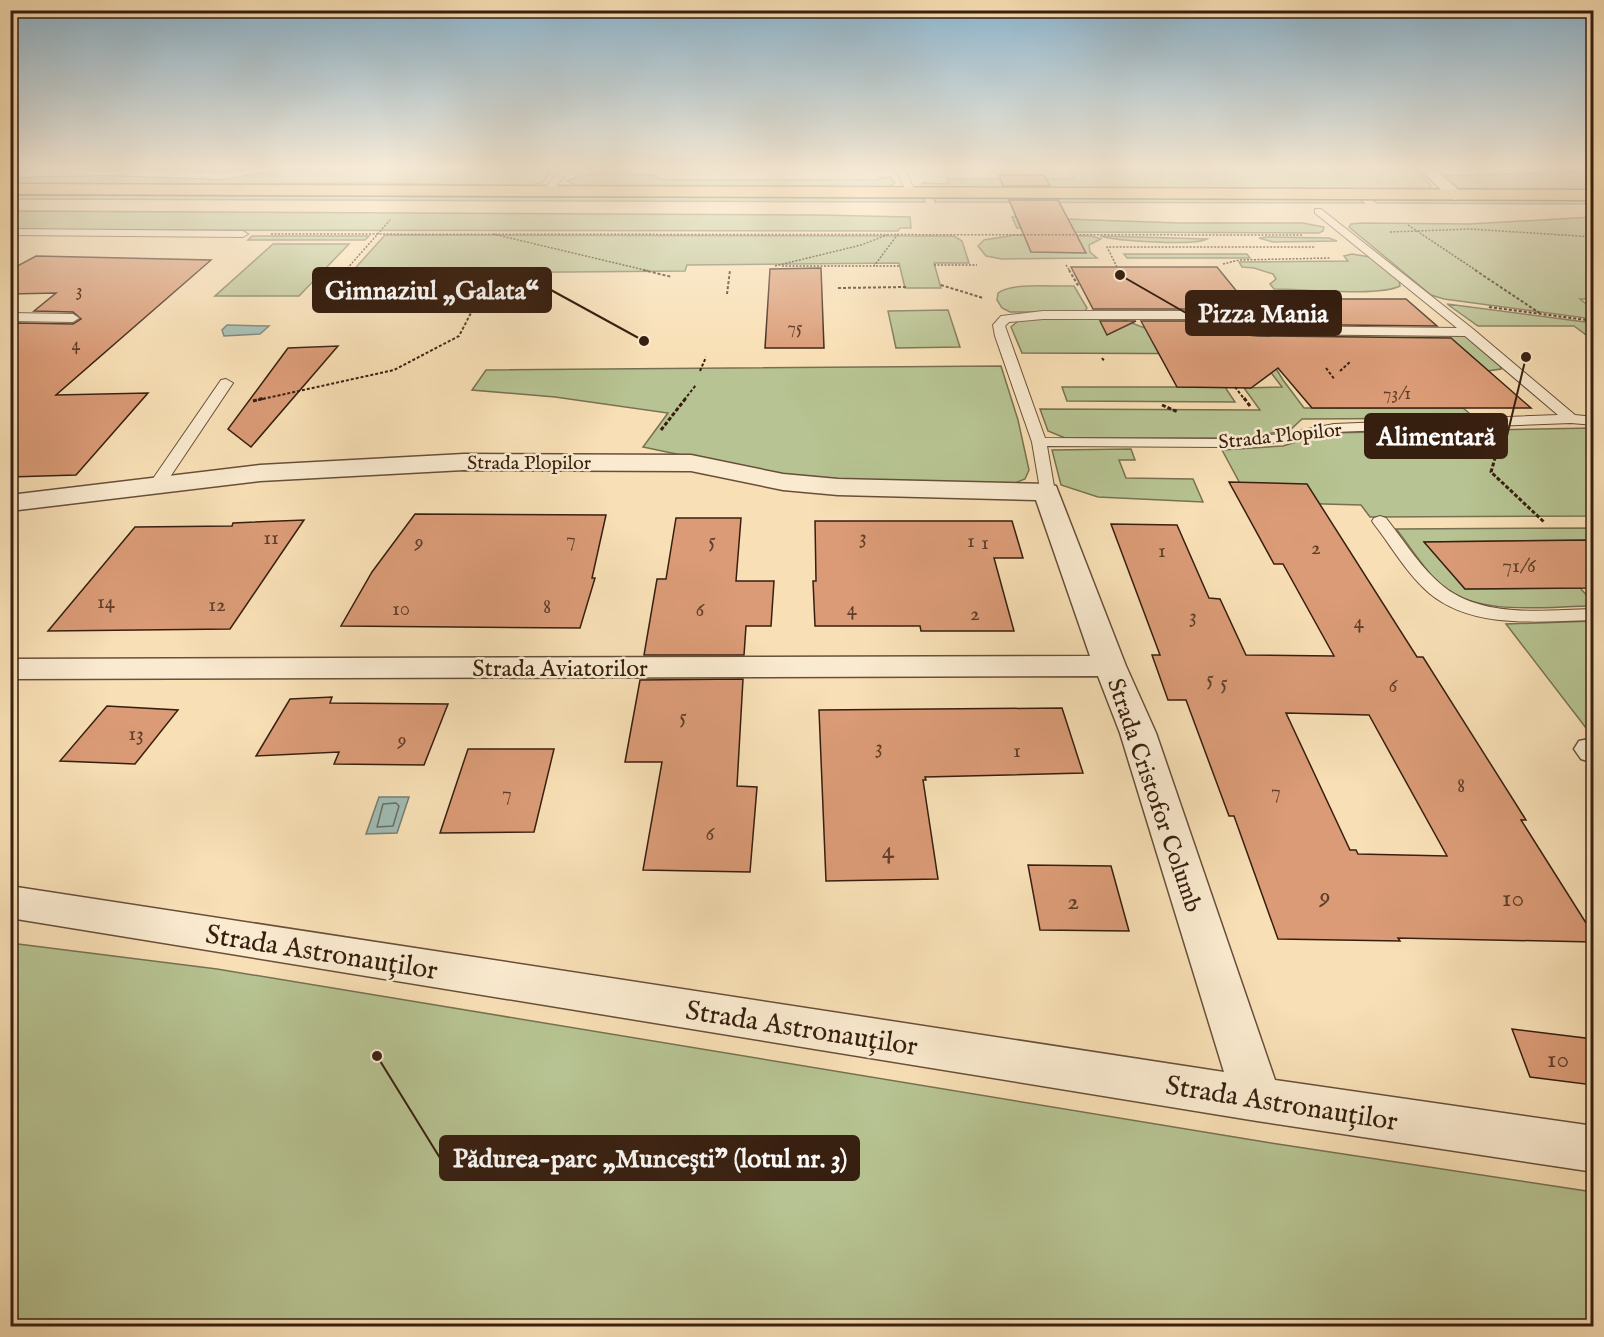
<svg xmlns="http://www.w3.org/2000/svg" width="1604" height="1337" font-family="'IM FELL English',serif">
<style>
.green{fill:#b7c392;stroke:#777151;stroke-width:1.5}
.water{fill:#9fbcb4;stroke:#757d72;stroke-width:1.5}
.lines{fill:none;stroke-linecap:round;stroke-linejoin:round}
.shore{stroke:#6b6e62;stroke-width:1.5}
.building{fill:#da9b76;stroke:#371f10;stroke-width:1.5;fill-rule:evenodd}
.lane-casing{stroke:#674f39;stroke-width:2}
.street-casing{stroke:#674f39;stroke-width:3}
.primary-casing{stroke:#371f10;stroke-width:3}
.path-far2{stroke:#371f10;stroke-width:1.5;stroke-dasharray:2 1.5;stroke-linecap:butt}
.path-far1{stroke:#371f10;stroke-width:2;stroke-dasharray:3 2;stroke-linecap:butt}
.path{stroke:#371f10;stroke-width:3;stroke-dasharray:4 2;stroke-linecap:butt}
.lane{fill:#faeacf;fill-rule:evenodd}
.street{fill:#faeacf;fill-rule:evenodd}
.primary{fill:#ecc07a;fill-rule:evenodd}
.labels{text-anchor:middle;stroke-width:5;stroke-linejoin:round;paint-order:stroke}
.far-number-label{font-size:18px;fill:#603e2a}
.far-street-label{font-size:20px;fill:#371f10;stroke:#faeacf}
.number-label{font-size:21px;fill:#603e2a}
.street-label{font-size:24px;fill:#371f10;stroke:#faeacf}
.near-number-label{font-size:26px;fill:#603e2a}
.near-street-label{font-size:28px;fill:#371f10;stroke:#faeacf}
.leader{fill:none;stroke:#371f10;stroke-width:2}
.callout-dot{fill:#371f10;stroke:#faeacf;stroke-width:2}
.callout{fill:#371f10;stroke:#371f10;stroke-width:2}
.callout-label{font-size:26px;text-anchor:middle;font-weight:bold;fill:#fff}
</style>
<rect width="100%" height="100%" fill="#f8dfb5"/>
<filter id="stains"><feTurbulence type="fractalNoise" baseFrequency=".00333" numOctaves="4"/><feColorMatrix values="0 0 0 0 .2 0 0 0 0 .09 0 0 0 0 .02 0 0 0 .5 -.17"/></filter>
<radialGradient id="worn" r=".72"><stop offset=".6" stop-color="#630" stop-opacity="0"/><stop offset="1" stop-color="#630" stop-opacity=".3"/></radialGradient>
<!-- green -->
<path class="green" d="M11 168H553L543 182 528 186 374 183 11 185Z
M1068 168H1415L1431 186 1426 191 923 189 922 183 948 184 947 179H1074Z
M1593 171V192L1462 190 1453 187 1441 176Z
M598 174 653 175 663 180H878V178L891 177 895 183 888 187 579 186 567 181 580 176Z
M11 195 923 198 925 202 11 199Z
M934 198 1359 199 1364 203 935 202Z
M1372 199 1593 200 1594 204 1377 203Z
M11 211 817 215 910 217 911 228H900L898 231 11 230Z
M1012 217 1179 223H1303L1324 227 1323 231 1319 233 1056 232 1027 227 1017 228Z
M1593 217V299H1580L1593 309V319L1444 299 1431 295 1349 227 1351 224 1362 223 1469 224Z
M385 235 954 236 962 241 969 263H934L941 288H905L899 263 687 265 685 271 350 274Z
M1015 235 1092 236 1101 239 1089 245 1090 252 1097 258 1002 259 986 256 978 246 984 240Z
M252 236H369L365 240H248Z
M1100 236 1207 239C1195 246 1116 241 1100 236Z
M1267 237 1329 238 1337 241 1273 242 1259 238Z
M273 244H349L299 296H215Z
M1124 254H1247L1250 258H1127Z
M1352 254 1370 257 1399 280 1400 286C1379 297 1301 289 1274 289L1270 284 1276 279 1273 274 1254 268 1242 267 1239 262 1348 261 1344 256Z
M1074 286 1087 308 1084 312H1010L1002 308 997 300 998 293C1013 282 1055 287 1074 286Z
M1447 304 1593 323V340L1574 326H1478Z
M948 310 960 347 896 348 888 311Z
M1042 318 1121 319 1158 333 1466 336 1500 364 1501 369 1487 371 1290 354 1022 353 1011 327 1018 321Z
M1263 362H1272L1283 380 1304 408H1463L1475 418 1302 419 1289 431 1232 438H1065L1048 431 1040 409 1260 410 1244 388 1282 387Z
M1001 366 1018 420 1029 470 1025 479 1007 486 810 482 643 447 668 413 555 397 472 390 486 370Z
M1062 387H1225L1235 402 1067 401Z
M1593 428V516L1370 517 1361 505 1250 502 1222 450 1283 446 1326 433Z
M1131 449 1135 460H1119L1126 478 1193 479 1203 502 1098 497 1061 485 1052 450Z
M1593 528V540L1425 542 1465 589 1580 588 1593 602V606C1547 606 1482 617 1443 587 1427 574 1410 546 1396 529Z
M1593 621H1594L1593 737 1506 624Z
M10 943 217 969 1271 1143 1593 1192V1326H11Z"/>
<!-- water -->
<path class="water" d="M227 325 269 326 260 334 224 336 222 330Z
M379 797H409L397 833 366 834Z"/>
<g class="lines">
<!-- shore -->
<path class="shore" d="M396 803 399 806 393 826 377 827 383 804Z"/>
</g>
<!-- building -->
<path class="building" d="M999 175H1044L1050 186H1003Z
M1009 200H1058L1086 253 1031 252Z
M36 256 211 260 56 395 148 393 76 475 10 477V330L19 323 73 324 81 319 73 312 34 311 56 293 10 294V270Z
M1071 267H1217L1243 299H1406L1437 326 1258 324 1238 322 1192 309H1093Z
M821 268 824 348H765L770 269Z
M1100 321H1136L1107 335Z
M1141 321H1191L1236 334 1258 336 1451 338 1531 408H1312L1278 368 1251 388 1177 387Z
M338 346 251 447 228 429 288 348Z
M1229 482 1307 484 1417 657H1423L1526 820H1521L1593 934V942L1398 938 1400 941 1278 939 1234 816H1229L1186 700H1168L1152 655H1160L1111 524 1177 525 1209 598 1220 599 1246 655 1334 656 1283 564H1274ZM1286 713 1369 715 1447 856 1358 854 1356 850H1350Z
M415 514 606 515 592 578H595L580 628 341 626 372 572Z
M676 518H741L736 581H774L771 626H746L744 655H644L657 579H666Z
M304 520 230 629 48 631 135 527 232 526 233 523Z
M815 521H1012L1023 558H994L1014 631H921L920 626H815L813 581H816Z
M1593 540V588L1465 589 1424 542Z
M743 679 737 786 757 787 750 872 643 870 662 762H625L640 680Z
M332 697 330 703 448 704 424 765 334 764 339 752 256 756 290 699Z
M107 706 178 710 135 764 60 761Z
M1062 708 1083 773 925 777 926 780H923L938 879 826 881 819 710Z
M468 749H554L534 832 440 833Z
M1028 865 1111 866 1129 931 1040 930Z
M1512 1029 1593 1039V1085L1530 1077Z"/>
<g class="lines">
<!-- lane casing -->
<g class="lane-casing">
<path id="lane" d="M264 168H294L222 179 106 175 10 177V171L106 169 222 173Z
M561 168H570L551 193H545L543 191Z
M895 168H904L916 193 914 195H908Z
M1315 209H1321L1473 329 1575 415 1594 417V425L1571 423 1334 432 1280 442 1226 447 1047 446 1055 492 1047 497 1041 495 1032 442 995 336 993 325 1001 316 1043 311H1192L1238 324 1258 326 1457 328 1315 213ZM1043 319H1191L1237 332 1258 334 1465 336 1558 415 1334 424 1280 434 1226 439 1045 438 1005 326 1009 322Z
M10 229 243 231 248 234 243 237 10 235Z
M10 313 73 314 79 318 73 322 10 321Z
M226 379 233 383 166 483 158 488 153 486 150 483 221 380Z
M1380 516 1386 518C1402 538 1416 561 1435 579 1476 620 1541 610 1594 609V620C1540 621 1473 630 1429 593 1407 574 1392 547 1374 524L1372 521 1374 518Z"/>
</g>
<!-- street casing -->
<g class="street-casing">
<path id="street" d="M1418 168H1434L1464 195 1456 200 1450 198Z
M464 454 691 455 783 474 838 479 1047 484 1056 486 1126 666 1156 733 1275 1080 1594 1126V1172L1257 1121 10 918V886L1224 1072 1120 733 1098 676 10 679V659L1090 656 1036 500 838 495 783 490 691 471 464 470 260 481 10 511V495L260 465Z
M1594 738V763L1581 759 1574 749 1579 741Z"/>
</g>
<!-- primary casing -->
<g class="primary-casing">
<path id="primary" d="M10 184 1594 190V200L10 194Z"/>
</g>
<!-- path-far2 -->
<path class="path-far2" d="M1408 225 1477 271
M1390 232 1470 229 1594 237
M271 234 1302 235
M493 234 649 271
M898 234 874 266H900
M1223 264 1239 260 1330 258
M934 265H977
M1066 265 1070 271
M775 266 861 245 887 235
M782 266H874
M1117 267 1107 247H1315
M345 271 390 220"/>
<!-- path-far1 -->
<path class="path-far1" d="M643 270 672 277
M1069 270 1079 287
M1475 270 1541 314
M340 277 346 270
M941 285 983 298
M838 288 906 287
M727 294 730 270
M1489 307 1594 321
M1102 358 1105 362
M1326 368 1335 380
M700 371 706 357
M1340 371 1351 361
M1235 387 1245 400
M258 400 394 370 459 336 473 309
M684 400 696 385"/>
<!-- path -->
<path class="path" d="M1244 398 1250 406
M253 401 265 398
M1162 405 1178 412
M661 430 686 398
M1497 451 1491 472 1544 522"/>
<!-- lane -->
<use href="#lane" class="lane"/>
<!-- street -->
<use href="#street" class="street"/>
<!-- primary -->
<use href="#primary" class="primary"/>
</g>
<!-- sky -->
<linearGradient id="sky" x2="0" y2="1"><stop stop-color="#8bb7d3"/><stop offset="0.47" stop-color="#fcf1de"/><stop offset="1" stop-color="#fcf1de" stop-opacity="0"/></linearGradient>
<rect width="1604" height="356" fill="url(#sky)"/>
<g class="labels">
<!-- far-number labels -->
<g class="far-number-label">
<text x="79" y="296">3</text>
<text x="795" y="333">75</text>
<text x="76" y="350">4</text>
<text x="1397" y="399">73/1</text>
</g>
<!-- far-street labels -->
<g class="far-street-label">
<text transform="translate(1280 435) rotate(-6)" y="7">Strada Plopilor</text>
<text x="529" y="469">Strada Plopilor</text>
</g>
<!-- number labels -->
<g class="number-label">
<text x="863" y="543">3</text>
<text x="271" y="544">11</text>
<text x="571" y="546">7</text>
<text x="712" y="547">5</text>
<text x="971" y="547">1</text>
<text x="419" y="548">9</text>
<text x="985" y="549">1</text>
<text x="1316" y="554">2</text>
<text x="1162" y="557">1</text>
<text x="1519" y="572">71/6</text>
<text x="106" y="608">14</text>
<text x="217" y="611">12</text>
<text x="547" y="613">8</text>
<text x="401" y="615">10</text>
<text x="852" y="615">4</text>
<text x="700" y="616">6</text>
<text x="975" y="620">2</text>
<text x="1193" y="622">3</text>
<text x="1359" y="628">4</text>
<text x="1210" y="685">5</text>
<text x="1224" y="689">5</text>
<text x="1393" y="692">6</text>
<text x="683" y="723">5</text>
<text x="136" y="740">13</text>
<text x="402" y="746">9</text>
<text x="879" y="753">3</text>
<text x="1017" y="757">1</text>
<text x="1461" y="792">8</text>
<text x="1276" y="798">7</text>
<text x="507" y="800">7</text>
<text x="710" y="840">6</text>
</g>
<!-- street labels -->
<g class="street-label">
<text x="560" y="676">Strada Aviatorilor</text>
<text transform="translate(1155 795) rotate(71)" y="8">Strada Cristofor Columb</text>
</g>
<!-- near-number labels -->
<g class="near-number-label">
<text x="888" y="858">4</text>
<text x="1325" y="904">9</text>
<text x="1513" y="906">10</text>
<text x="1073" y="909">2</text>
<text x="1558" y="1067">10</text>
</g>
<!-- near-street labels -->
<g class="near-street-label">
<text transform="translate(322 951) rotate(9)" y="10">Strada Astronauților</text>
<text transform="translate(802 1027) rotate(9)" y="10">Strada Astronauților</text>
<text transform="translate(1282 1102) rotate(9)" y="10">Strada Astronauților</text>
</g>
</g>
<!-- callouts -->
<path class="leader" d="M644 341L551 290M1120 275L1186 313M1526 357L1507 436M377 1056L440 1158"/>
<g class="callout-dot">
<circle cx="644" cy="341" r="6"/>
<circle cx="1120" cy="275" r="6"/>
<circle cx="1526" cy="357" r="6"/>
<circle cx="377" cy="1056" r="6"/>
</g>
<g class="callout">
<rect x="313" y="268" width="238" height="44" rx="6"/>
<rect x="1186" y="291" width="155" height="44" rx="6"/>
<rect x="1365" y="414" width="142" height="44" rx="6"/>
<rect x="440" y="1136" width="419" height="44" rx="6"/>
</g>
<g class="callout-label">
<text x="432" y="299">Gimnaziul „Galata“</text>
<text x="1263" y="322">Pizza Mania</text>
<text x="1436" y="445">Alimentară</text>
<text x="650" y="1167">Pădurea-parc „Muncești” (lotul nr. 3)</text>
</g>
<!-- margin -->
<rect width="1604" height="1337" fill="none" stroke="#f8dfb5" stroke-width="36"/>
<rect x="12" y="12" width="1580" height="1313" fill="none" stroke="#371f10" stroke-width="3"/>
<rect x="18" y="18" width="1568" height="1301" fill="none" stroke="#371f10" stroke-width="1.5"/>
<rect width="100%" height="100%" filter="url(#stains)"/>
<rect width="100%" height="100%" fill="url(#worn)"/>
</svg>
